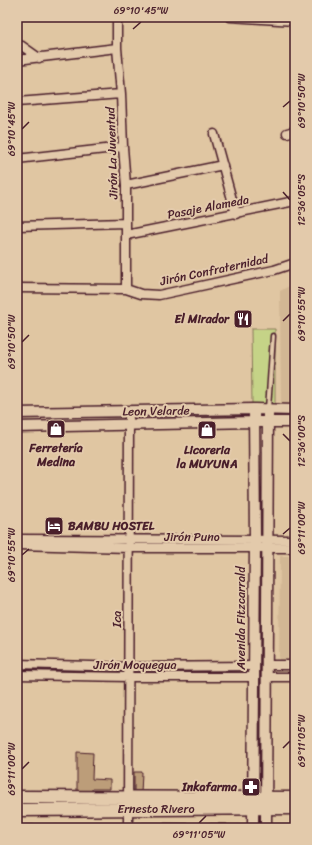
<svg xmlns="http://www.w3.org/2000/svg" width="312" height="845" font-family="Sriracha,sans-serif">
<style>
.built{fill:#d2b794}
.green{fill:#c5d387;stroke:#887959}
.building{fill:#bc9d79;stroke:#4a1f2b}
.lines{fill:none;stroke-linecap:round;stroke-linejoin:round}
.service-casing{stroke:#4a1f2b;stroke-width:7}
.minor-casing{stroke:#4a1f2b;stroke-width:11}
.tertiary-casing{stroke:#4a1f2b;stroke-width:13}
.secondary-casing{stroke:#4a1f2b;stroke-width:15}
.service{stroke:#e3caab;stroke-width:4}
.minor{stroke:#e3caab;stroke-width:8}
.tertiary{stroke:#e3caab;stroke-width:10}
.secondary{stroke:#e3caab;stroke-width:12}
.ticks{fill:none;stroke:#4a1f2b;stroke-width:1.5}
.labels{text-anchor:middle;stroke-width:4;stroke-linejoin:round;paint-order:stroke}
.street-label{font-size:12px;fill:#4a1f2b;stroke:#e3caab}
.poi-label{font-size:12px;font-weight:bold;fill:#4a1f2b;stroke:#e3caab;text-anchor:end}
.neatline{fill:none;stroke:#4a1f2b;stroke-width:1.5}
.ticks-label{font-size:10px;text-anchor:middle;fill:#4a1f2b}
</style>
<rect width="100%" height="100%" fill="#e0c6a2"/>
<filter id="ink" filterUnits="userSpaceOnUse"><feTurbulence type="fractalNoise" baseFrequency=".025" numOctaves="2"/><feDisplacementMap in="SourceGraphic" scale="8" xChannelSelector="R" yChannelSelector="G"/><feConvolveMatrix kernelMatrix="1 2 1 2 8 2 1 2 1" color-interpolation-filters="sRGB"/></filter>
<g filter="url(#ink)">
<!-- built -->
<path class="built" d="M295 283V404H281L280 291Z
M280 556H295V661L279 660Z
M132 822 244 823V828H132Z"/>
<!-- green -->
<path class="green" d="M251 329H275V406L252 404Z"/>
<!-- building -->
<path class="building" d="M77 752 93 753 92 779 110 780V789H92V791H77Z
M134 772H142L141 794 134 797Z
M142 823 227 824V828H133H142Z
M25 825H36L35 828H25Z
M36 825H51V828H35Z
M51 825 65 826V828H51Z
M231 826H242V828H231Z"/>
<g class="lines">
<!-- service casing -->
<g class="service-casing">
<path id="service" d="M268 409 273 336"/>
</g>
<!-- minor casing -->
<g class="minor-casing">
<path id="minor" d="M117 17V48L121 94 123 147 126 185V289
M230 17 295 21
M17 45 22 46 39 58
M17 60 117 48
M17 102 121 94
M287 133 295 131
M214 134 236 214
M17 159 123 147
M126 185 223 165
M17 226 126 223
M126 235 295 201
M17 288 126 289 141 294 159 295 274 270 295 263
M17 539 295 540
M17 545 129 548H295
M17 664 129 667 254 666
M266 665H295
M17 675 129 677H254
M266 677H295
M128 828 129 411"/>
</g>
<!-- tertiary casing -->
<g class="tertiary-casing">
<path id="tertiary" d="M17 413 254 409 295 410
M17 427 254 422H295
M253 828 255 540 254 409
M266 828 268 409"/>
</g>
<!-- secondary casing -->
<g class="secondary-casing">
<path id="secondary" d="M17 797 295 798
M17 810 295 808"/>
</g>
<!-- service -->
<use href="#service" class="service"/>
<!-- minor -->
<use href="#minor" class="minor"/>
<!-- tertiary -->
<use href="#tertiary" class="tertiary"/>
<!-- secondary -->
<use href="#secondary" class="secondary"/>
</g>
</g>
<!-- ticks -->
<path class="ticks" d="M133 29 141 22M283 107 290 101M22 129 29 122M283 192 290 200M283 321 290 314M22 342 29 335M283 434 290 441M283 534 290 528M22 555 29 549M283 748 290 741M22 769 29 762M199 823 206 816"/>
<!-- icons -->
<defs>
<g id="restaurant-square" transform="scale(1)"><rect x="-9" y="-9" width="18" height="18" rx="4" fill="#4a1f2b" stroke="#e3caab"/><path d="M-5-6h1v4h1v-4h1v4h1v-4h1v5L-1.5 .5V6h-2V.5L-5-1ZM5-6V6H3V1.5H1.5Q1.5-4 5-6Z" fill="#fff"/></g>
<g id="shop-square" transform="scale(1)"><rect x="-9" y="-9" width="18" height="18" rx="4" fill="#4a1f2b" stroke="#e3caab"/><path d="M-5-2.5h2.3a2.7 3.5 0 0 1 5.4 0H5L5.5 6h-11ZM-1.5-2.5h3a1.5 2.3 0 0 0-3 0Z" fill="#fff"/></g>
<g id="hotel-square" transform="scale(1)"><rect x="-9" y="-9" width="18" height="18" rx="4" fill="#4a1f2b" stroke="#e3caab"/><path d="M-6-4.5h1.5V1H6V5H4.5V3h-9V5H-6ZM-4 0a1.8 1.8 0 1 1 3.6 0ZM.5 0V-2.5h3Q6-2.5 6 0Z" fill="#fff"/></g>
<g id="pharmacy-square" transform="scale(1)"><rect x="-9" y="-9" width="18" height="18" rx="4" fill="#4a1f2b" stroke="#e3caab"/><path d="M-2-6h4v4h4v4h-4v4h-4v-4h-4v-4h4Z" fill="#fff"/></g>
</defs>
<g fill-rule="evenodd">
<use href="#restaurant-square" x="243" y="319"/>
<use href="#shop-square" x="56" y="429"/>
<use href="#shop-square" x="207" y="430"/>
<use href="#hotel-square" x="54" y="526"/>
<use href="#pharmacy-square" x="251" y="787"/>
</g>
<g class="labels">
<!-- street labels -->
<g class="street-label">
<text transform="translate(112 153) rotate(-92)" y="4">Jirón La Juventud</text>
<text transform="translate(208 207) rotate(-11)" y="4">Pasaje Alameda</text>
<text transform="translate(214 270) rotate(-12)" y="4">Jirón Confraternidad</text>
<text transform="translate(156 411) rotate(-1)" y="4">Leon Velarde</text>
<text x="192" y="541">Jirón Puno</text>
<text transform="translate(241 618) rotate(-90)" y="4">Avenida Fitzcarrald</text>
<text transform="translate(117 619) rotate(-90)" y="4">Ica</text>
<text x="135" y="669">Jirón Moquegua</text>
<text x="156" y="813">Ernesto Rivero</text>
</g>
<!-- poi labels -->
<g class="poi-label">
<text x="229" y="323">El Mirador</text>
<text x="56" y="452" text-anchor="middle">Ferretería<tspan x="56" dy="14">Medina</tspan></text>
<text x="207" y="454" text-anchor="middle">Licoreria<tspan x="207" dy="14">la MUYUNA</tspan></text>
<text x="68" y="530" text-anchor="start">BAMBU HOSTEL</text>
<text x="237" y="791">Inkafarma</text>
</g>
</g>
<!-- margin -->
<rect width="312" height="845" fill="none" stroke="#e3caab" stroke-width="44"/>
<rect x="22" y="22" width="268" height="801" class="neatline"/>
<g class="ticks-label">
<text x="141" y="14">69°10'45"W</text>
<text transform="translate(301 101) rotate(-90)" y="4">69°10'50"W</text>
<text transform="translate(11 129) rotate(-90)" y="4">69°10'45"W</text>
<text transform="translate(301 200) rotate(-90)" y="4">12°36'05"S</text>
<text transform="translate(301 314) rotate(-90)" y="4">69°10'55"W</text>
<text transform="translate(11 342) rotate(-90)" y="4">69°10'50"W</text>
<text transform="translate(301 441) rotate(-90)" y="4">12°36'00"S</text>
<text transform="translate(301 528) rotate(-90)" y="4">69°11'00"W</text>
<text transform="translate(11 555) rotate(-90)" y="4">69°10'55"W</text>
<text transform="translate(301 741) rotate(-90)" y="4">69°11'05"W</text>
<text transform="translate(11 769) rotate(-90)" y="4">69°11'00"W</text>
<text x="199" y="838">69°11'05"W</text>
</g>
</svg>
